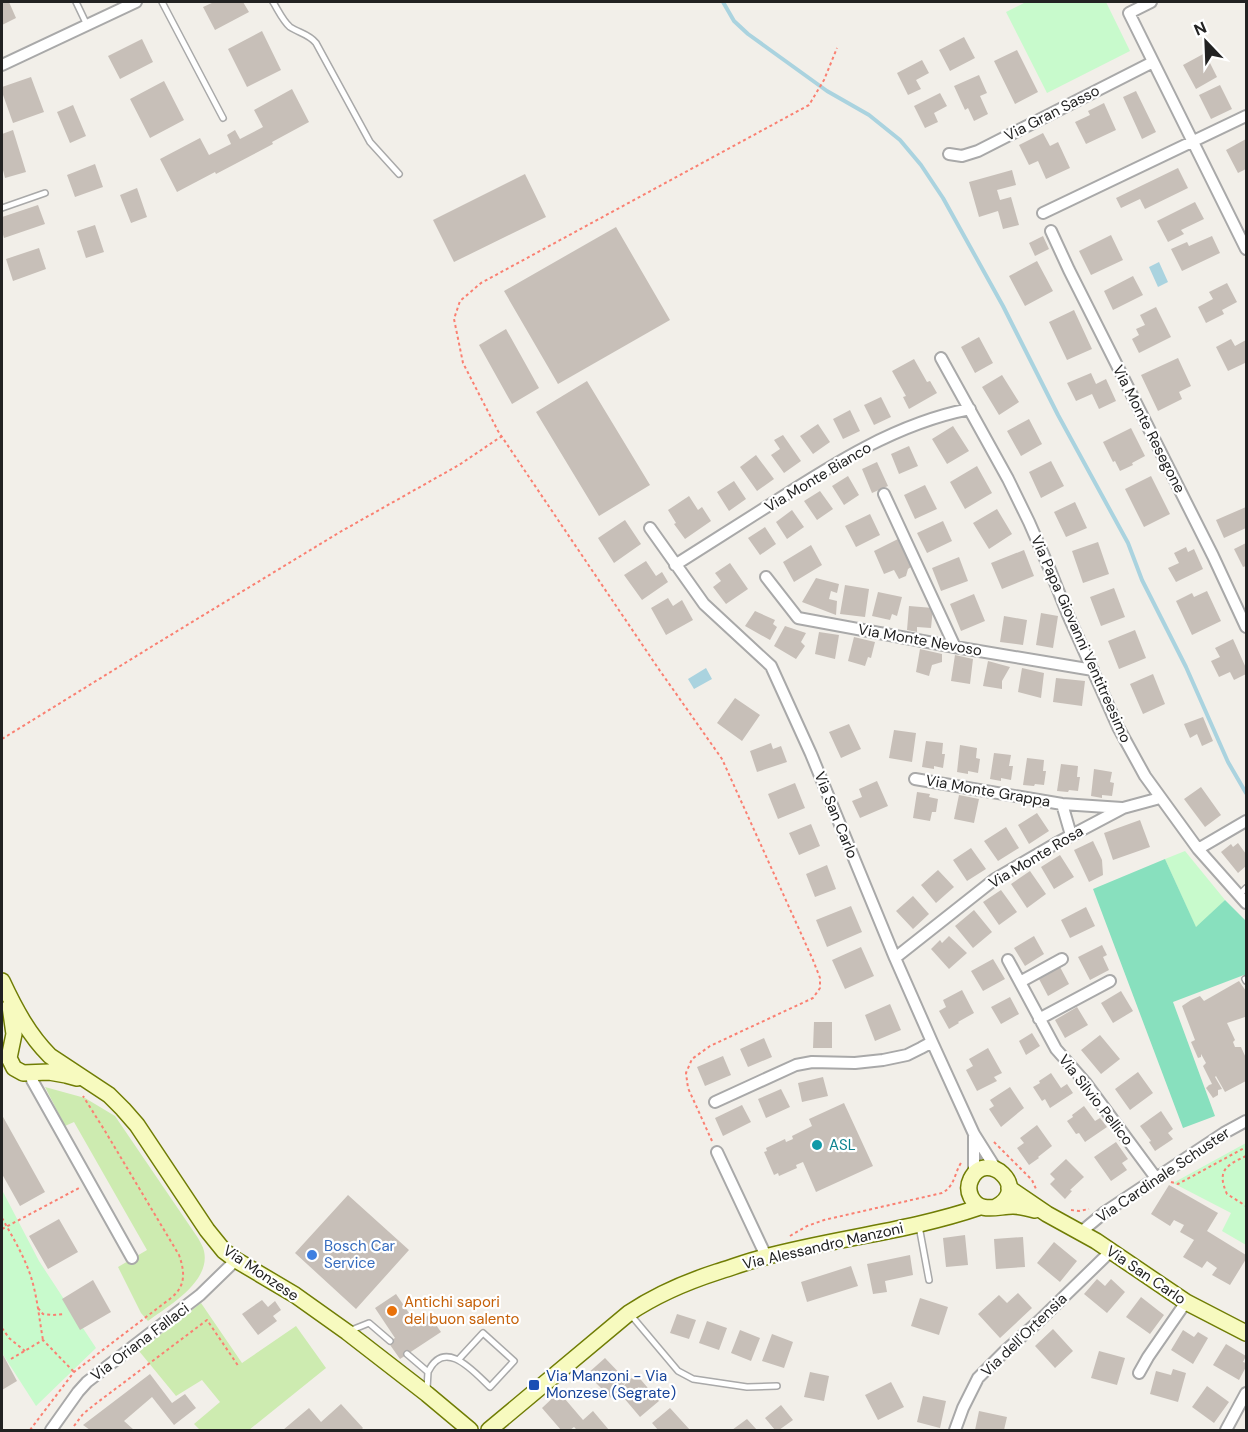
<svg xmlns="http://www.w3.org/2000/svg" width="1248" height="1432" font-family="'DM Sans',sans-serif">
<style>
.grass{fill:#cdebb0}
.park{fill:#c8facc}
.pitch{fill:#88e0be}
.water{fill:#aad3df}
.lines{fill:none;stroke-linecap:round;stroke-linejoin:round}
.stream{stroke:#aad3df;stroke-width:4}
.building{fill:#c7bfb8}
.lane-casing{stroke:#a9a9a9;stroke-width:8}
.street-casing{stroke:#a9a9a9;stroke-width:14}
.secondary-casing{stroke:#707d05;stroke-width:18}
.path{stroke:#fa8072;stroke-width:2;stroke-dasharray:3 3;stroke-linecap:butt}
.lane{stroke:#fff;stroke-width:5}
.street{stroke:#fff;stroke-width:10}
.secondary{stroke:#f7fabf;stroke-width:15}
.culture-dot{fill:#0f9aa8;stroke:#fff;stroke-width:2}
.shop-dot{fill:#3f7fe0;stroke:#fff;stroke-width:2}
.food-dot{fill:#e8710a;stroke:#fff;stroke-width:2}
.transit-dot{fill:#1a4fb4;stroke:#fff;stroke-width:2}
.labels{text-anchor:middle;stroke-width:4.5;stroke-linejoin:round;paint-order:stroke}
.street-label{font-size:15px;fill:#222;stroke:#fff}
.culture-label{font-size:15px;fill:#0d838f;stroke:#fff;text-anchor:start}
.shop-label{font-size:15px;fill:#366cbe;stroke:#fff;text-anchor:start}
.food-label{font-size:15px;fill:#c56008;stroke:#fff;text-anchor:start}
.transit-label{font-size:15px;fill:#164399;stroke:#fff;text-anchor:start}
</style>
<rect width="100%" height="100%" fill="#f2efe9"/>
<!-- grass -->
<path class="grass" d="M45 1087 85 1098 115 1116 198 1238C200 1242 203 1246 204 1251 211 1282 168 1306 148 1321L141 1313 118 1267 147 1250 74 1122 65 1126Z
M201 1303 242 1363 296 1326 326 1368 249 1430H200L194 1424 220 1402 202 1380 176 1396 139 1351Z"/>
<!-- park -->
<path class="park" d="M1026 2H1106L1130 51 1047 93 1006 12Z
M1185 851 1225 900 1196 928 1165 859Z
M1246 1143V1245L1222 1231 1231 1213 1173 1183Z
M2 1190 39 1261 96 1348 36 1406 2 1353Z"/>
<!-- pitch -->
<path class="pitch" d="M1165 859 1196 927 1225 900 1246 921V978L1244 975 1173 1002 1215 1116 1183 1128 1093 889Z"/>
<!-- water -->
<path class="water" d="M1159 262 1168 282 1158 287 1149 267Z
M706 668 712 679 694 689 688 679Z"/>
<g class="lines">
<!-- stream -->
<path class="stream" d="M723 2 734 21 748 34 827 91 869 115 900 140 921 165 943 198 1003 306 1058 415 1128 543 1142 580 1186 667 1228 762 1246 793"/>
</g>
<!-- building -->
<path class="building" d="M2 2H9L16 18 2 25Z
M214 2H243L249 12 215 30 203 7Z
M262 31 281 70 247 87 228 49Z
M964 37 975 58 950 71 939 50Z
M142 39 153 62 120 79 108 56Z
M1017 50 1038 92 1015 104 994 61Z
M1205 53 1217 77 1196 89 1183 65Z
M922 60 929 73 916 80 921 89 908 95 897 73Z
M979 75 987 93 980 96 988 114 974 121 968 108 965 110 954 86Z
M31 77 44 112 13 123 2 92V87Z
M164 81 184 120 150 138 130 99Z
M1220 85 1232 109 1211 119 1199 95Z
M292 89 309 122 272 142 273 144 216 174 215 172 177 192 160 159 200 138 209 155 231 144 227 135 235 130 240 139 263 127 254 110Z
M1136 91 1156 132 1142 139 1123 97Z
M940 93 947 106 934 113 938 122 925 128 914 106Z
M1104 103 1116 130 1086 144 1075 122 1090 115 1088 111Z
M73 105 86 136 70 143 57 112Z
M13 130 26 172 5 178 2 166V134Z
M1043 133 1050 146 1058 142 1070 168 1046 179 1038 161 1029 165 1019 145Z
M1246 139V169L1238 173 1226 150Z
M95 164 103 187 75 197 67 175Z
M1178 168 1188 188 1145 209 1140 199 1121 208 1116 198Z
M1012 170 1016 185 997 190 1000 200 1011 197 1019 225 1003 229 998 211 979 217 969 182Z
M525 174 546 217 454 262 433 220Z
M137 188 147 217 131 223 120 195Z
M1195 202 1204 219 1181 230 1184 234 1168 242 1157 221Z
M38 205 45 224 4 238 2 231V217Z
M95 225 104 252 86 258 77 231Z
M616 227 670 320 558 384 504 291Z
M1111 235 1123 260 1091 275 1079 251Z
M1043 236 1049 249 1035 256 1029 243Z
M1212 236 1220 253 1182 271 1171 249 1187 242 1189 246Z
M39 248 46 269 13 281 6 259Z
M1037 261 1053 291 1025 306 1009 276Z
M1133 276 1143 295 1113 310 1104 291Z
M1227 283 1237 302 1222 310 1224 314 1206 323 1198 307 1213 299 1209 292Z
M1156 307 1171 337 1139 353 1132 339 1139 335 1136 329 1145 325 1140 315Z
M1074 310 1092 349 1067 360 1049 322Z
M506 329 539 388 512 404 479 345Z
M979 337 993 363 975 373 961 347Z
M1231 339 1235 346 1246 340V367L1245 363 1228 371 1216 347Z
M1178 358 1191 386 1179 392 1182 399 1158 411 1141 375Z
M914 359 927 382 930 381 937 393 909 409 903 397 906 396 892 371Z
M1091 373 1096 384 1106 379 1116 401 1099 409 1092 394 1076 401 1067 383Z
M1002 375 1019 402 999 415 982 387Z
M587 381 650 485 599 516 536 412Z
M881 397 891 417 874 425 864 405Z
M850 410 860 431 843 439 833 419Z
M1029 419 1042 444 1021 456 1007 431Z
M818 424 830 442 813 454 800 436Z
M953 426 969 451 947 464 932 439Z
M1131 428 1145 456 1132 463 1133 465 1120 471 1115 461 1113 462 1103 442Z
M783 435 801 461 784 473 771 455 780 449 774 440Z
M909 446 918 466 899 474 891 454Z
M756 455 774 479 757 491 740 467Z
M1051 461 1064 486 1041 498 1029 472Z
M877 462 888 486 872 493 862 469Z
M977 466 992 493 965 509 950 482Z
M848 476 859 495 844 505 832 486Z
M1151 476 1170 514 1144 527 1125 489Z
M734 481 746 499 729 511 717 492Z
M925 485 937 509 915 519 904 495Z
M820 491 833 509 817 520 804 501Z
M689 496 698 510 702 507 711 521 685 539 674 524 676 523 668 510Z
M1075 502 1087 528 1066 537 1054 512Z
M1246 507V528L1224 538 1216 520Z
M997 509 1012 534 989 549 973 523Z
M792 510 804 527 787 539 776 522Z
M870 514 880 535 856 547 845 526Z
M625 520 641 544 614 563 598 538Z
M943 521 952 541 927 553 917 533Z
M765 527 776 544 760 555 748 538Z
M898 539 911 567 908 569 906 576 899 579 894 570 884 574 874 551Z
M1098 542 1109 574 1083 583 1072 551Z
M1246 543V566L1243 567 1234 549Z
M811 545 822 565 794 582 783 562Z
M1186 547 1188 552 1194 549 1203 569 1176 582 1168 568 1179 563 1174 553Z
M1024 550 1034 576 1002 589 991 563Z
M959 557 968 581 941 591 932 568Z
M646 561 656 576 662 572 668 582 642 600 624 575Z
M730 563 748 589 726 604 713 587 721 581 715 573Z
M816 578 839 584 837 593 831 591 829 599 837 601 836 615 802 602Z
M845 585 869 589 865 617 840 614Z
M1114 588 1125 617 1101 626 1090 597Z
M1207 591 1221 621 1192 635 1176 601 1192 593 1194 597Z
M878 592 902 597 897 616 892 614 890 620 872 616Z
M974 594 985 621 961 631 950 604Z
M668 598 673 606 682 600 693 620 666 635 651 608Z
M909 606 933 608 931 628 917 627V632L907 630Z
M755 611 775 620 773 624 777 627 770 640 745 626Z
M1041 613 1058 616 1053 648 1036 645Z
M1004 616 1027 620 1023 645 1000 642Z
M785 626 806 633 801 642 805 646 796 659 774 646Z
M1135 630 1146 658 1119 669 1108 641Z
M819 632 839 635 835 659 815 654Z
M854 637 875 642 871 658 868 657 865 666 848 661Z
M1233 639 1246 668V674L1234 680 1230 672 1219 677 1211 661 1220 657 1215 648Z
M920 649 942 654V662L932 665 929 676 916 672Z
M955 655 973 659 970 684 951 681Z
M988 661 1010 667 1002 681V689L983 686Z
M1022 668 1044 673 1041 698 1018 692Z
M1153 674 1165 704 1143 714 1130 684Z
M1056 678 1085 681 1082 706 1053 702Z
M735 698 760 715 742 741 717 723Z
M1203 717 1213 741 1202 746 1197 734 1190 738 1184 724Z
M849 724 861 749 841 758 829 732Z
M894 730 916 733 912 762 889 758Z
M926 741 943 743 942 754H945L943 768 934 766V769L922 767Z
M771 743 773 749 781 746 787 762 757 772 750 751Z
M960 745 977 748 976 758 980 759 978 773 968 771V774L957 772Z
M994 753 1011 755 1009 766H1013L1011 780 1001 778V781L990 779Z
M1027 758 1044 760 1043 771H1046L1044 785 1035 784 1034 786 1023 785Z
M1061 764 1078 766 1077 777H1080L1078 791 1069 790 1068 792 1057 791Z
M1094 769 1112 772 1110 782 1114 783 1112 796 1102 795V798L1091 796Z
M877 781 888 806 860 818 852 801 862 797 859 789Z
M795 783 805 808 778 819 768 794Z
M1201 787 1221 815 1205 827 1184 799Z
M917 792 930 794 929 797 938 799 936 812H932L930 821 913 818Z
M959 795 979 799 974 823 954 819Z
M1037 813 1049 831 1029 844 1018 825Z
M1140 820 1150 847 1113 860 1104 833Z
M811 824 820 846 799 855 789 833Z
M1006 827 1019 848 998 861 984 841Z
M1093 841 1102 860 1103 875 1089 882 1074 850Z
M1238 843 1246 854V866L1238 873 1221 852 1231 844 1233 847Z
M971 848 986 869 967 881 953 860Z
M1060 855 1074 877 1054 889 1041 867Z
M827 865 836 889 815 897 806 874Z
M938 870 954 887 936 903 921 885Z
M1030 871 1046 894 1027 908 1011 884Z
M1001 890 1017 912 999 925 983 902Z
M913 896 929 914 913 929 896 911Z
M851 906 862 932 827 947 816 920Z
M1086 907 1095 926 1070 938 1061 920Z
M974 910 992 932 973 948 955 926Z
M949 936 967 953 949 969 931 949 940 940 942 943Z
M1034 936 1044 954 1025 966 1014 948Z
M1102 945 1107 955 1103 957 1109 970 1090 980 1078 957Z
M861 947 874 976 845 989 832 960Z
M993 959 1005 979 983 991 971 971Z
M1060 967 1069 984 1048 996 1039 979Z
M1239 981 1246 991V1015L1245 1017 1227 1023 1235 1040 1233 1042 1235 1047H1241L1246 1058V1081L1225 1092 1216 1076 1215 1077 1222 1089 1218 1090V1095L1213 1098 1206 1088 1209 1085 1212 1084 1203 1066 1206 1063 1201 1054V1057L1198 1058 1191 1042 1195 1040 1182 1006 1191 1000 1200 996 1204 1001Z
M962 990 974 1013 958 1022 959 1023 949 1029 939 1011 946 1007 943 1000Z
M1121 991 1133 1011 1113 1023 1101 1003Z
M1010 997 1019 1014 1001 1024 991 1007Z
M890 1004 901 1030 875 1041 865 1015Z
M1077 1007 1088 1025 1065 1038 1055 1020Z
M814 1022H832V1048H813Z
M1032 1033 1040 1046 1026 1055 1019 1041Z
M1100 1035 1120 1059 1101 1074 1081 1050Z
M764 1038 772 1057 748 1067 740 1049Z
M988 1048 1002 1073 994 1077 997 1081 977 1091 966 1070 973 1066 969 1059Z
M723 1056 731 1075 705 1086 697 1067Z
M1138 1072 1153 1093 1130 1110 1115 1089Z
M1051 1073 1061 1088 1067 1084 1073 1093 1050 1108 1045 1099 1042 1101 1033 1087 1040 1083 1039 1081Z
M823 1077 828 1096 802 1102 798 1083Z
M1010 1087 1024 1108 1001 1127 989 1109 994 1106 990 1100Z
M781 1089 790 1107 766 1118 758 1099Z
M844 1103 873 1166 816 1192 803 1162 796 1165 797 1168 779 1176 778 1173 774 1175 764 1152 767 1151 766 1148 785 1139 786 1142 793 1139 792 1136 812 1126 809 1119Z
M742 1105 751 1122 723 1136 715 1118Z
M1084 1106 1095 1121 1100 1118 1107 1127 1085 1142 1079 1133 1076 1134 1067 1121 1073 1117 1072 1115Z
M1161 1111 1173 1129 1168 1133 1173 1139 1155 1151 1149 1142 1151 1141 1140 1126Z
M2 1115 45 1192 20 1206 2 1174Z
M1037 1125 1052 1146 1038 1157 1039 1158 1029 1165 1017 1148 1024 1143 1020 1138Z
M1116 1142 1128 1159 1122 1163 1127 1170 1111 1181 1094 1157Z
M1066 1159 1084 1177 1070 1190 1072 1191 1065 1199 1050 1184 1055 1179 1050 1174Z
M1169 1185 1218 1213 1207 1231 1246 1255V1259L1230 1285 1212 1275 1217 1268 1207 1261 1202 1268 1183 1257 1194 1240 1180 1232 1184 1225 1174 1220 1170 1226 1151 1214Z
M348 1195 409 1250 356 1309 295 1253Z
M59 1219 78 1252 48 1269 29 1236Z
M965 1235 968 1265 946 1267 943 1238Z
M1023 1237 1025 1267 996 1269 994 1239Z
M1054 1242 1077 1261 1060 1282 1037 1263Z
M910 1255 913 1275 885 1281 887 1292 873 1294 867 1264Z
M851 1266 858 1286 807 1302 801 1282Z
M1097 1279 1105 1286 1111 1279 1125 1292 1107 1313 1084 1294Z
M93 1280 111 1312 80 1330 62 1299Z
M1018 1293 1032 1308 1000 1338 978 1314 999 1295 1007 1303Z
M396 1294 409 1313 403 1316 411 1327 429 1315 441 1332 400 1359 388 1342 395 1338 375 1308Z
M1141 1297 1164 1315 1150 1334 1126 1317Z
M920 1298 948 1307 939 1335 911 1326Z
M262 1300 268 1307 275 1301 281 1310 273 1316 277 1321 258 1335 242 1314Z
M677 1314 696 1320 689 1339 670 1333Z
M707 1321 727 1328 719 1350 699 1343Z
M1053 1329 1073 1351 1055 1368 1035 1346Z
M740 1330 760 1338 751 1361 731 1353Z
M1183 1330 1194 1337 1198 1332 1208 1338 1193 1364 1171 1350Z
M772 1334 793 1342 784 1368 762 1361Z
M1226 1344 1246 1356 1243 1362 1246 1363V1367L1239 1380 1213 1365Z
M1099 1351 1125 1358 1117 1385 1091 1378Z
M2 1353 17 1381 2 1390Z
M605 1358 627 1381 620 1389 636 1374 659 1401 640 1417 618 1391 611 1398 587 1374Z
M1173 1369 1186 1373 1178 1402 1150 1394 1156 1371 1171 1375Z
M810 1372 829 1376 824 1401 804 1397Z
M150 1374 172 1403 185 1394 196 1408 174 1425 152 1397 124 1421 134 1430H90L83 1425Z
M891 1382 904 1407 878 1420 865 1395Z
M1207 1386 1229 1402 1214 1423 1192 1407Z
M559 1392 583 1420 593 1411 609 1430H577L574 1427 570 1430H561L542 1408Z
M923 1396 946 1401 940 1428 917 1422Z
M341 1404 363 1428 361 1430H283L309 1408 321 1422Z
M781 1405 793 1420 779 1430H775L765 1418Z
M670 1408 690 1430H658L652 1423Z
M979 1411 1007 1417 1004 1430H975Z
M747 1419 757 1430H732Z"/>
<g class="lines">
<!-- lane casing -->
<g class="lane-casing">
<path id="lane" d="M76 2 87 25
M162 2 223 118
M273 2C278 10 283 21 290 27 299 33 309 34 316 43L370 142 399 174
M2 208 45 193
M1239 895 1246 888
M1245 979 1246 981
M919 1226 929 1280
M630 1314 678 1371 693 1379 747 1387 777 1386
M349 1331 369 1323 390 1341
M407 1354 428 1372 427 1389
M428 1372C445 1337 474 1372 490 1387L514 1361 483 1333 459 1359"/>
</g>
<!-- street casing -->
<g class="street-casing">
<path id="street" d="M1151 2 1129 13 1246 249
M2 65 136 2
M949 154 962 156 978 151 1153 62
M1043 213 1246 116
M1051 231 1069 270 1213 556 1246 627
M941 358 1008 479 1029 522 1050 570 1068 615 1118 727 1145 776 1198 849 1246 903
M884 494 955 647
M650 528 704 604 771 666 811 754 895 958 932 1042 974 1134 996 1169
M675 565C706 545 737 526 768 506 830 466 896 423 970 409
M766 577 798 618 955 647 1093 670
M915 779 1062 804 1122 808
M1062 804 1071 835
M1198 849 1246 821
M895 958 995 879 1055 844 1123 808 1160 798
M1008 960 1056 1049 1085 1082 1156 1178
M1020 982 1062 959
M1039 1019 1110 981
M32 1073V1080L132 1258
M715 1102 796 1065 812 1062 855 1063 883 1060 907 1055 921 1048 932 1042
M974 1134V1174
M717 1152 766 1256
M1081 1232 1105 1212 1224 1133 1246 1121
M1139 1373 1148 1357 1186 1302
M51 1430 78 1392 87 1382 200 1295 236 1260
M955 1430 963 1408 978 1378 1005 1351 1039 1321 1111 1251
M1226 1430 1246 1393"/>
</g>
<!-- secondary casing -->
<g class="secondary-casing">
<path id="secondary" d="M2 981C15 1009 29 1035 50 1056L109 1095 123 1109 137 1125 207 1230 224 1251 236 1260 295 1295 347 1332 427 1394 470 1430
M10 1006 14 1034 9 1058 14 1068 23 1073 49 1072 66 1075 77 1078
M1009 1188 1047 1214 1096 1241 1186 1302 1246 1333
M996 1207C1032 1188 986 1148 971 1179 968 1185 968 1191 971 1197 979 1214 998 1206 1013 1206 1021 1206 1028 1208 1035 1210
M489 1430 629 1313C656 1295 686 1282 717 1272 733 1267 749 1261 765 1257 836 1238 910 1231 980 1207"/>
</g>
<!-- path -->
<path class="path" d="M2 739 151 647 340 532 459 465 502 436
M712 1141 688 1088 686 1073 692 1059 710 1046 813 998 820 988V978L813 960 722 759 658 668 498 431 463 363 454 319 460 301 481 283 809 105 824 80 837 48
M994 1142 1032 1180 1036 1189
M1246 1156C1227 1165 1216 1170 1227 1194L1246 1206
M1171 1182 1178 1184 1246 1147
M1071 1210 1079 1211 1089 1209
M2 1218C12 1236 23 1254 30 1274 37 1294 39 1318 43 1340
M2 1229 79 1188
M790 1236 807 1226 824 1220 942 1193C955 1186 954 1174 961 1163
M38 1308 43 1314 52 1315 65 1314
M2 1328 9 1338 25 1351
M11 1359 43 1340 74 1372
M74 1426 83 1414 94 1405 207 1320 239 1367
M30 1430 74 1372 171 1298C186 1286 185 1272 179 1255L105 1131 83 1096"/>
<!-- lane -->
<use href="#lane" class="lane"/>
<!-- street -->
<use href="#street" class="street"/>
<!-- secondary -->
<use href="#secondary" class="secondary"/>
</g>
<!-- markers -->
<circle class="culture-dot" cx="817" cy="1145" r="6"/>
<circle class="shop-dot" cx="312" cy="1255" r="6"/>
<circle class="food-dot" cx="392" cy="1311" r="6"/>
<rect class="transit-dot" x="528" y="1379" width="12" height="12" rx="3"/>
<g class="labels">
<!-- street labels -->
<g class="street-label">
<text transform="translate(1052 113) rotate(-27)" y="5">Via Gran Sasso</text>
<text transform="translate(1149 429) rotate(63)" y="5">Via Monte Resegone</text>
<text transform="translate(818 477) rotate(-31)" y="5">Via Monte Bianco</text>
<text transform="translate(1081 639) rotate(66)" y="5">Via Papa Giovanni Ventitreesimo</text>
<text transform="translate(920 640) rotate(10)" y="5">Via Monte Nevoso</text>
<text transform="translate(988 791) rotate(10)" y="5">Via Monte Grappa</text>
<text transform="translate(836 815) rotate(68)" y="5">Via San Carlo</text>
<text transform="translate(1036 857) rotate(-31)" y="5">Via Monte Rosa</text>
<text transform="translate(1096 1100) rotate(52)" y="5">Via Silvio Pellico</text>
<text transform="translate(1163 1175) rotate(-34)" y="5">Via Cardinale Schuster</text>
<text transform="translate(823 1246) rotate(-13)" y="5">Via Alessandro Manzoni</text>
<text transform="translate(261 1273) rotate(34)" y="5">Via Monzese</text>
<text transform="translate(1146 1275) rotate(34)" y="5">Via San Carlo</text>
<text transform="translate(1024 1335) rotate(-44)" y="5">Via dell'Ortensia</text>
<text transform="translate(140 1342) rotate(-37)" y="5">Via Oriana Fallaci</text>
</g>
<!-- culture labels -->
<g class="culture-label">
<text x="829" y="1150">ASL</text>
</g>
<!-- shop labels -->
<g class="shop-label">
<text x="324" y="1251">Bosch Car<tspan x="324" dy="17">Service</tspan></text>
</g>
<!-- food labels -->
<g class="food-label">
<text x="404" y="1307">Antichi sapori<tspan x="404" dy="17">del buon salento</tspan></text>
</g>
<!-- transit labels -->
<g class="transit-label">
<text x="546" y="1381">Via Manzoni - Via<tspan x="546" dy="17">Monzese (Segrate)</tspan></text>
</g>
</g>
<!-- border -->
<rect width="1248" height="1432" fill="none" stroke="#222222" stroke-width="6"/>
<!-- north arrow -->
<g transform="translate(1206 42) rotate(337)" stroke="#ffffff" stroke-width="4.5" paint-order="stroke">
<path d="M0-4.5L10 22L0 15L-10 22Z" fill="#222222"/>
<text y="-9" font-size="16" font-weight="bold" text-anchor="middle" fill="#222222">N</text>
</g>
</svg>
